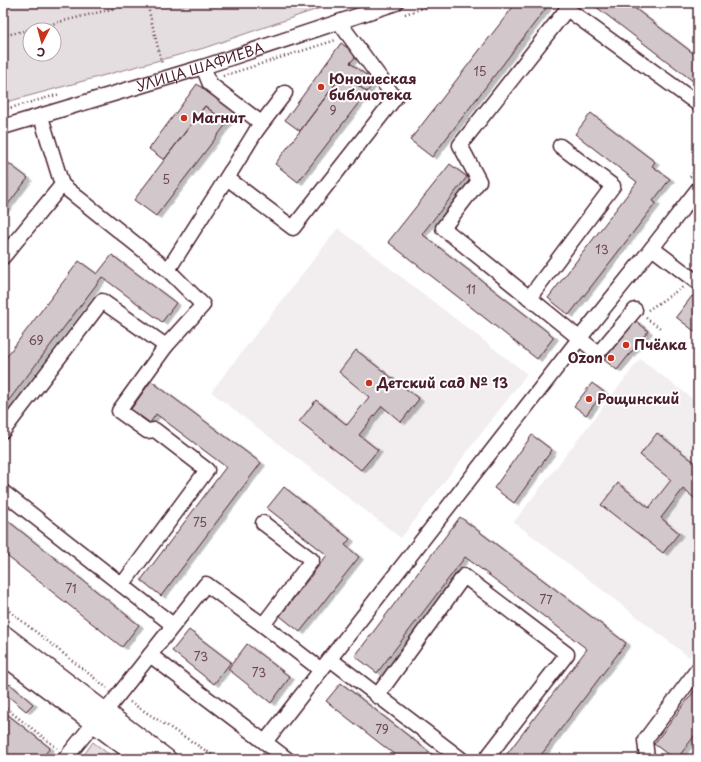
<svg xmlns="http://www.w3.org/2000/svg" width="701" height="762" font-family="'Playpen Sans',sans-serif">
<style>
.built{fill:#f2eeef}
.green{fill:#e5dee0;stroke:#987e86;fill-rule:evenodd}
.building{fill:#d2c7cb;stroke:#4a1f2b;filter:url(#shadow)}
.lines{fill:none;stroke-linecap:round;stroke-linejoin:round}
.minor-casing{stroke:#4a1f2b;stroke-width:17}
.major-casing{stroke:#4a1f2b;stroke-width:21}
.path{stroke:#4a1f2b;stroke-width:2.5;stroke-dasharray:1 3;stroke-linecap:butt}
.minor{stroke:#fff;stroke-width:14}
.major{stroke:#fff;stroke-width:18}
.poi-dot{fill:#c8321e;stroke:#fff;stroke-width:1.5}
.labels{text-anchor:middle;stroke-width:4;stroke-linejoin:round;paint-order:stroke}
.number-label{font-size:12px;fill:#6c4953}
.street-label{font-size:14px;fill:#4a1f2b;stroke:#fff}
.poi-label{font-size:14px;font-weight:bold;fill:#4a1f2b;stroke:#fff;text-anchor:start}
</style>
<defs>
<filter id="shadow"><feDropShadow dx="4.5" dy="2.5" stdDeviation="0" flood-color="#0004"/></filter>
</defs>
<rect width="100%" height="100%" fill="#fff"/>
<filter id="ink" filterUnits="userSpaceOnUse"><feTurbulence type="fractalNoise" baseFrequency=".025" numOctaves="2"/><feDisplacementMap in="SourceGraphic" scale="8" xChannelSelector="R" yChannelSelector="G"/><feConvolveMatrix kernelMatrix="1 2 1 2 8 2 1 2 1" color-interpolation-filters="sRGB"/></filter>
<g filter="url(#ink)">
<!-- built -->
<path class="built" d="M338 228 527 374 401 538 211 392Z
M640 359 698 403V647L689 657 514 522Z"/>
<!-- green -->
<path class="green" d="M3 3H335L204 48 3 103ZM30 30H54V54H30Z
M93 742 115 759H81Z"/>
<!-- building -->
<path class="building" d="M516 3H550L432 157 410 140Z
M591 3H628L698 57V85Z
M341 43 357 55 350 63 374 81 367 92 343 74 300 131 285 120Z
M343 74 367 92 298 182 275 164Z
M197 84 235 112 227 123 205 106 164 160 149 149Z
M205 106 227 123 156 216 134 200Z
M591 113 655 162 652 166 670 179 653 201 656 203 569 315 548 298 637 182 575 134Z
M4 160 28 178 3 211V161Z
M450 164 467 177 422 234 554 337 537 359 388 242Z
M112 255 176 303 162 322 102 277 3 408V361L79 261 97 274Z
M692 296 698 301V334L676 317Z
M635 320 648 331 617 370 604 360Z
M356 350 419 399 401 422 382 406 359 435 378 450 361 470 299 422 316 400 347 425 369 397 339 372Z
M151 381 261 463 161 596 141 580 226 467 156 414 150 423 131 409Z
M592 383 604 392 586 415 574 406Z
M657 433 698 465V501L683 489 661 518 679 533 663 553 601 505 618 483 649 508 671 480 640 455Z
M532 435 552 450 514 503 494 488Z
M284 487 350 539 345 545 359 557 300 632 280 616 327 555 267 508Z
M3 517 139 625 122 647 3 553Z
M460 517 626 643 538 759H503L587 649 465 557 377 673 355 656Z
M189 630 231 662 214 684 172 651Z
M247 644 290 677 271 703 228 669Z
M341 683 438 759H400L326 701Z
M10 684 33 704 26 711 3 692Z
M698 686V731L677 759H674L654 744Z
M3 711 50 748 41 759H12L3 752Z"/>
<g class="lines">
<!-- minor casing -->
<g class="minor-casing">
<g id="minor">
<path d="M203 67 210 84 261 123 227 178 293 228 395 98 339 22"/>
<path id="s1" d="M3 127 203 67 396 3"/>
<path d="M256 131 285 93"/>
<path d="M62 185 168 270 203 305 166 346 119 411 147 431 155 430 207 470 122 585"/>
<path d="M652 248 698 283"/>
<path d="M3 257 62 185 41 117"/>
<path d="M168 270 231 171"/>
<path d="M529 298 613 186 560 146"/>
<path d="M635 310 603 348 599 351H595L443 228 479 181 460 145 567 9 698 104"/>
<path d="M3 431 102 301 166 346"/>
<path d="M3 492 173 625"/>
<path d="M263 625 312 560 263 523"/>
<path d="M150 655 287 759"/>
<path d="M330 659 461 759"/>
<path d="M377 696 464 576 567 654 486 759"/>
<path d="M105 712 206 584 263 625 321 670"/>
<path d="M265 742 579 339 652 248 698 189"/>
<path d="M65 759 94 723"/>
<path d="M647 759 645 740 698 669"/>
</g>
</g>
<!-- major casing -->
<g class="major-casing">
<path id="major" d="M3 634 167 759
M3 655 142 759"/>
</g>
<!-- path -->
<path class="path" d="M147 3 162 64
M405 14 439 3
M3 36 136 3
M223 76 336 40
M3 110 60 94
M690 177 698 166
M648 310 683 287
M646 318 660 328
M3 606 107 688
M130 702 219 759
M3 706 57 748"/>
<!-- minor -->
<use href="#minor" class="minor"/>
<!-- major -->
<use href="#major" class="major"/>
</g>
</g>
<!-- markers -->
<g class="poi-dot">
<circle cx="321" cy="87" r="4"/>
<circle cx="184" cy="118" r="4"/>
<circle cx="626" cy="345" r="4"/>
<circle cx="611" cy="358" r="4"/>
<circle cx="369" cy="383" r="4"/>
<circle cx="589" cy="399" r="4"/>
</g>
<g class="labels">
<!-- number labels -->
<g class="number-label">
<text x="480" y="76">15</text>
<text x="333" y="115">9</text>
<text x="166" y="184">5</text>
<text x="602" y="254">13</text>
<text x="471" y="294">11</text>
<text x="36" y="345">69</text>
<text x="200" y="527">75</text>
<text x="71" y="593">71</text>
<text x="546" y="604">77</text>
<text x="201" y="661">73</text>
<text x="259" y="677">73</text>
<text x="382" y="734">79</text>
</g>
<!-- street labels -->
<g class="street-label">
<text dy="5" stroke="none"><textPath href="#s1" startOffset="206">УЛИЦА ШАФИЕВА</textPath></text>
</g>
<!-- poi labels -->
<g class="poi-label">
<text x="329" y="84">Юношеская<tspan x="329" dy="16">библиотека</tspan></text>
<text x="192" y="123">Магнит</text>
<text x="634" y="350">Пчёлка</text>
<text x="603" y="363" text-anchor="end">Ozon</text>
<text x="377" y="388">Детский сад № 13</text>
<text x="597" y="404">Рощинский</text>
</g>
</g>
<!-- margin -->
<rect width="701" height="762" fill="none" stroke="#fff" stroke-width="16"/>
<rect x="8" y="8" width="685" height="746" fill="none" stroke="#4a1f2b" stroke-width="1.5" filter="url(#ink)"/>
<!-- north arrow -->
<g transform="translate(42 42) rotate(186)"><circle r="19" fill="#ffffff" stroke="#b7a5aa"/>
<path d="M0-3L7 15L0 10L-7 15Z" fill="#c8321e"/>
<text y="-6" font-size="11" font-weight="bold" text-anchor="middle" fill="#4a1f2b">С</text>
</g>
</svg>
